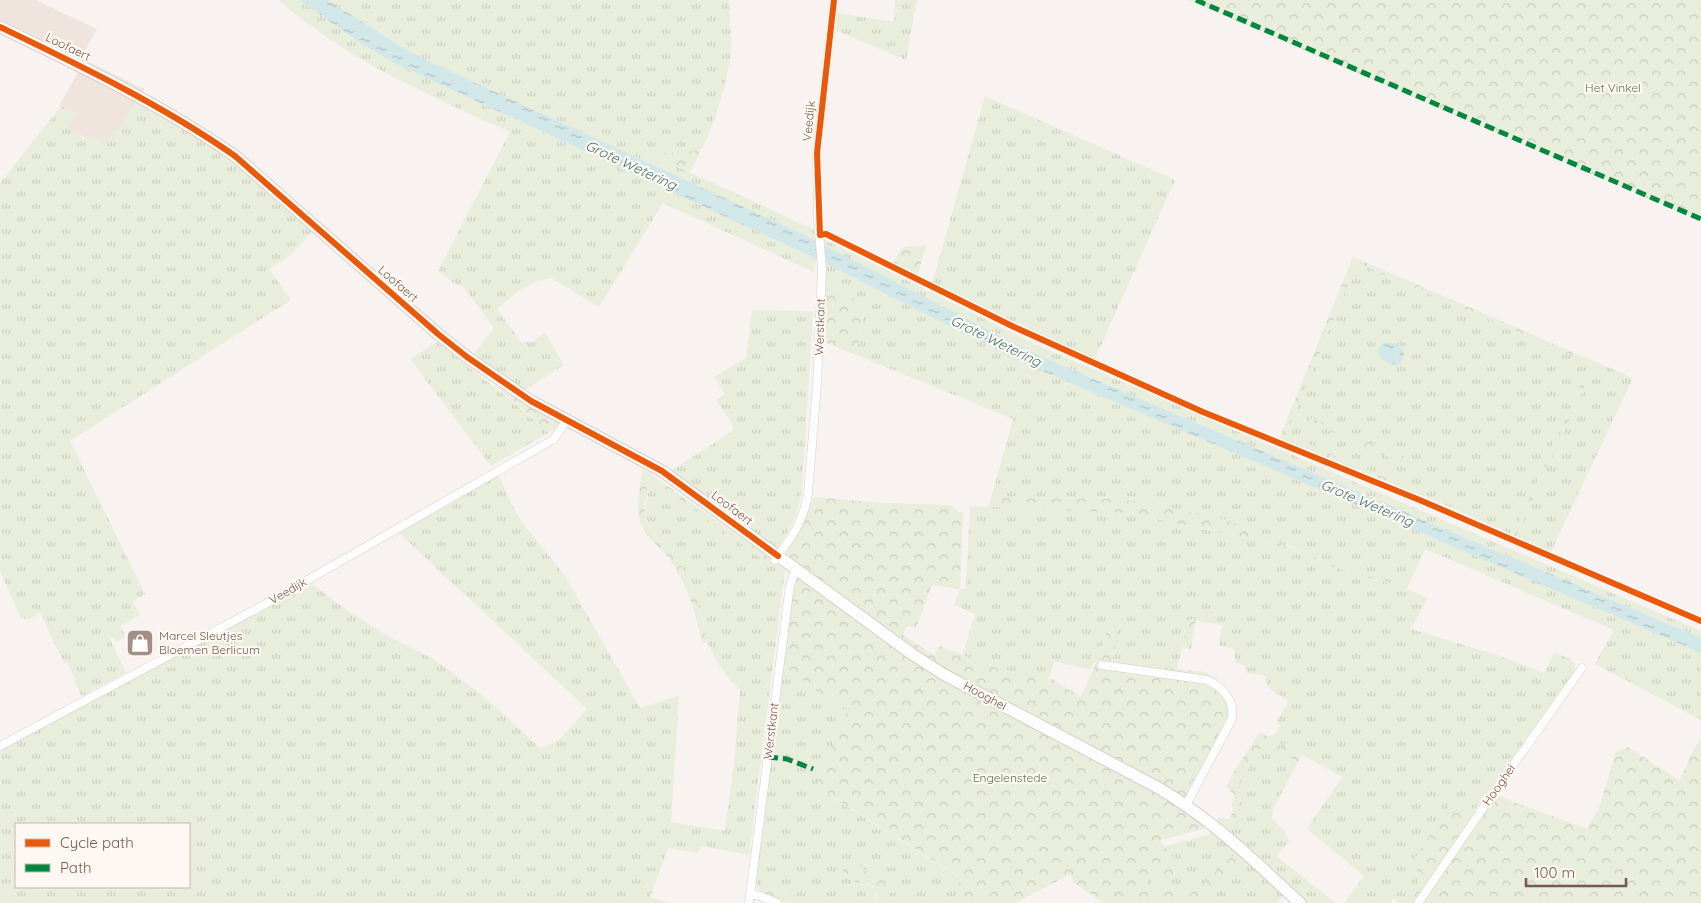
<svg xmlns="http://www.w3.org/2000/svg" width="1701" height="903" font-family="Quicksand,sans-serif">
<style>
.residential{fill:#f0e5de}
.grass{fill:url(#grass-tufts);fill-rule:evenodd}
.forest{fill:url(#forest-crowns)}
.water{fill:url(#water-ripples)}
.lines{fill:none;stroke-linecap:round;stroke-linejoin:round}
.street-casing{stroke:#d6cfcc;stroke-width:9}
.secondary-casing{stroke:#d8cfcb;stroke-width:13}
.street{stroke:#fefdfd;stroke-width:8}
.secondary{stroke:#fefdfd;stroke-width:11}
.quiet{stroke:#00873e;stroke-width:5;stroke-dasharray:10 5;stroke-linecap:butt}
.cycleway-casing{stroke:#fef8f2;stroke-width:9}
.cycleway{stroke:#e8590c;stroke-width:6}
.labels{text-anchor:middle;stroke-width:4.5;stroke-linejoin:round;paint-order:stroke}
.street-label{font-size:12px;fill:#755850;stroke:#fef8f2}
.park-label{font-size:12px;fill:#5e7949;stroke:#fef8f2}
.poi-label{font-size:12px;fill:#755850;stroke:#fef8f2;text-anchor:start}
.water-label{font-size:14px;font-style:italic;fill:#457778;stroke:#fef8f2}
</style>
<defs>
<pattern id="grass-tufts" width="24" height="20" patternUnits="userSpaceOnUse" patternTransform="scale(1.25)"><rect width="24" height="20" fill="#e8eddc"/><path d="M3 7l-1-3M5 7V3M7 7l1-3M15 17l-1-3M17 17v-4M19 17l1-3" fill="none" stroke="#cacdbf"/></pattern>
<pattern id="forest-crowns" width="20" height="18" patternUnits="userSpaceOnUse" patternTransform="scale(1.25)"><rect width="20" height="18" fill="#e8eddc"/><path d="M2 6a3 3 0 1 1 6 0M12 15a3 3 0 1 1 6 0" fill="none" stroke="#cacdbf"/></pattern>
<pattern id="water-ripples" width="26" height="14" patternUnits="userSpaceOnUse" patternTransform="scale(1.25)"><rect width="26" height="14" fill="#d2e8e8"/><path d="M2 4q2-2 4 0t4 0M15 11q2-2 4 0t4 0" fill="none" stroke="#afbfbe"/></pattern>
</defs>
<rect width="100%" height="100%" fill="#f8f3f0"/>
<!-- residential -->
<path class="residential" d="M0 0H36L97 29 81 58 144 89 137 105 107 146 86 138 66 128 75 113 59 106 78 72 0 33Z"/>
<!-- grass -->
<path class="grass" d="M279 0H299L363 45 392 62 816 259 814 272 663 203 599 307 551 278C530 280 513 296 497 309L521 342H532L545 333 564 365 526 389 520 390 471 358 494 328 463 286H458L438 271 510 132C429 95 346 60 279 0Z
M328 0H729C729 15 732 36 731 50 728 80 715 124 701 150L656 154 654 156 813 229 817 243 800 233 437 65 400 46Z
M895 0H917L906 60 835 30 837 13 894 22Z
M985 96 1175 180 1094 361 932 284Z
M135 102 210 145 232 162 312 232 291 255 269 269 291 300 70 441 145 594 133 601 140 615 120 626 126 637 116 642 114 637 110 639 126 673 82 696 74 681 76 680 67 662 64 663 40 613C33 616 27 623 20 616L0 571V183L61 106 76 113 68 128 85 139 89 134 104 144 114 130 119 129Z
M822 238 1039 346 1701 631V638L1063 366 1018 345 824 247Z
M825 263 1012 358 1701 653V720L1595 664 1614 630 1425 549 1407 589 1428 598 1411 629 1497 655 1544 673 1554 653 1571 659 1575 663 1574 673 1471 815 1457 805 1417 870V892L1409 903H1398L1392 898V903H1344L1364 876 1307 829 1342 777 1269 737 1276 733 1280 726 1277 721 1288 702 1286 699 1267 687 1266 677 1263 675 1247 673 1244 665 1235 662V652L1233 649 1219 645 1222 625 1189 619 1176 672 1109 663 1117 627 1108 624 1099 662H1094L1090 670 1055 661 1044 690 961 661 975 614 954 605 960 589H966L970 506 1129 513 1268 543 1336 568 1392 584 1306 554 1290 546 1123 499 991 498 1013 419 856 355 865 304 824 285Z
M1357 263 1590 363 1512 537 1489 527 1466 514 1425 496 1423 499 1398 489 1400 484 1299 440 1296 446 1283 441ZM1317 425 1411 461 1407 468 1402 463Z
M752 310 813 311 802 488C798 517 791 526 777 550L669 472 731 432 734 426 716 400 725 394 714 377 746 358Z
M437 342C474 372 513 400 548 433L491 466 410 359Z
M1596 362 1633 378 1550 554 1515 539Z
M650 473 656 478 664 488 762 559H771L785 570 749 855 701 846 698 853 668 848 650 897 670 903H0V750L312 584C335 602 360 619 385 634 402 644 422 652 439 663 477 689 509 718 541 749L560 739 587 709 399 533 498 474 513 507 522 522 565 576 640 708 679 696 671 822 725 831 734 764 740 690 730 680 719 665 707 642 704 622 691 583 673 554 650 529 645 516ZM16 824H189V887H16Z
M779 667 790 670 800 679 810 684 820 695 833 700 836 704 842 707 852 709 826 793 960 878V888L965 893V903H886L894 887 851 876 854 878 855 884 862 881 877 890 874 903H808L754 880Z
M1263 742 1298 762 1273 809 1272 818 1285 832 1289 842 1276 856 1336 903H1305L1220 826 1232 821 1242 812 1240 808 1246 796 1237 787Z
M1216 832 1242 854 1196 897 1146 890C1144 873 1163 877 1175 878L1173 865 1153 850Z
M1248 859 1285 894 1277 903H1195L1204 899 1211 901 1218 888Z"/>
<!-- forest -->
<path class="forest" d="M1187 0H1701V221Z
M701 150 690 172 654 156 656 154Z
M927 243 917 277 892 265C904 242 901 247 924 246Z
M1353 257 1596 362 1515 539 1512 537 1590 363 1357 263 1283 441 1279 439Z
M824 285 865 304 856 355 822 341Z
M492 384 562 425 548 433 526 412Z
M1312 418 1405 457 1411 461 1412 465 1410 468H1407L1402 463 1317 425 1310 430 1309 419Z
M1299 440 1400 484 1398 489 1296 446Z
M642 469 650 473C648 487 644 503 645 516 648 534 665 543 675 556 693 583 702 611 707 642L702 643C696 614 688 586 671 561 661 547 643 536 639 518 636 503 641 484 642 469Z
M656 478 771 559H762L664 488Z
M814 497 884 503 949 505 960 512H963L960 589 932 585 916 628 907 626 903 635 934 655 940 646 993 667 1052 679 1081 697 1099 656 1112 611V624L1117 627C1115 639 1118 649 1111 661L1205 672 1217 679 1234 704 1188 796 1210 827 1161 840V842L1184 871 1173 872 1175 878C1164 877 1151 874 1146 884L1154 891H1195L1237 852 1249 860 1218 888 1211 901 1204 899 1195 903H1103L1072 881 1074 880 1071 878V874L1015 903H962L965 894 959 885 960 877 816 786 818 780 814 777 826 758 850 708 842 707 836 704 833 700 820 695 810 684 800 679 790 670 779 667 793 577 787 553 808 507Z
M991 498 1123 499 1219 517 1306 554 1407 589 1336 568 1268 543 1129 513 988 507Z
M1189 619 1196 620 1191 649 1182 647Z
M1260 732 1302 755 1298 762 1263 743 1238 787 1246 796 1240 808 1243 814 1220 826 1215 822 1218 818 1229 819 1233 812 1232 804 1235 795 1226 787 1233 773Z
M1701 739V903H1408L1417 892V870L1414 860 1456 795 1465 810 1470 814 1486 807 1495 793 1511 801 1590 830 1587 828 1599 808 1616 752 1628 747 1679 780C1688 767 1690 751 1701 739Z
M848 860 894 887 886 903H874L878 892 873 886 862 881 856 885 854 878 841 876Z
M754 880 808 903C788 903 759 903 754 880Z"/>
<!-- water -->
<path class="water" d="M299 0H328L400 46 437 65 800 233 1018 345 1063 366 1701 638V653L1012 358 825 263 392 62 363 45Z
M1389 342 1397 344 1404 350C1404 357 1403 362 1396 366L1383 360 1378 354 1379 347 1381 344Z"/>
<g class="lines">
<!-- street casing -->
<g class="street-casing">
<path id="street" d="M775 560C792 537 803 522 808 494L817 385 822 269 818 218 817 153 834 0
M1102 665 1207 680C1223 687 1237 703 1231 721L1186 805
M0 746 271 601 554 439 566 421
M750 894 760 896 777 903
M749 903 790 585 796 569
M1418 903 1494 792 1582 668"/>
</g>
<!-- secondary casing -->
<g class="secondary-casing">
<path id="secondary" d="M0 27C81 66 162 105 235 156L438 334 467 357 531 401 662 471 912 654 943 674 1155 786C1210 817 1254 861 1300 903"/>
</g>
<!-- street -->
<use href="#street" class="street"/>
<!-- secondary -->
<use href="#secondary" class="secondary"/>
<!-- quiet -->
<path class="quiet" d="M1196 0 1701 219
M768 757 787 759 813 769"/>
<!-- cycleway casing -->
<g class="cycleway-casing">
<path id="cycleway" d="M834 0 817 153 820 235 826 234 1014 327 1203 412 1422 501 1701 621
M0 27C81 66 162 105 235 156L438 334 467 357 531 401 662 471 778 556"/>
</g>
<!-- cycleway -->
<use href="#cycleway" class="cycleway"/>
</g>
<!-- icons -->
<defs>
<g id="shop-square" transform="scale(1.4375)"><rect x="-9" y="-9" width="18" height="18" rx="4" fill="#a38e88" stroke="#fef8f2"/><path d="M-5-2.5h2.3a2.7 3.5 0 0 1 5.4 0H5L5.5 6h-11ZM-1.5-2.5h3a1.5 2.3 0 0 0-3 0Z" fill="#fff"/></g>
</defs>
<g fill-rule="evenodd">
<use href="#shop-square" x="140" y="643"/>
</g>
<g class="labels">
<!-- street labels -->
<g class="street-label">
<text transform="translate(68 47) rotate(26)" y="4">Loofaert</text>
<text transform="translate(809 121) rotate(-84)" y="4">Veedijk</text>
<text transform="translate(398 284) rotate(41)" y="4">Loofaert</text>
<text transform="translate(820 327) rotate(-88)" y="4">Werstkant</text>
<text transform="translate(732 508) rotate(37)" y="4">Loofaert</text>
<text transform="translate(288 591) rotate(-30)" y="4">Veedijk</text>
<text transform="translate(985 696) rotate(28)" y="4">Hooghei</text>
<text transform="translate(771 731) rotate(-83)" y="4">Werstkant</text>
<text transform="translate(1499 785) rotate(-55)" y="4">Hooghei</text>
</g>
<!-- park labels -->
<g class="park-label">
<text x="1613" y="92">Het Vinkel</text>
<text x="1010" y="782">Engelenstede</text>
</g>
<!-- poi labels -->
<g class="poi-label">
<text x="159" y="640">Marcel Sleutjes<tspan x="159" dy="14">Bloemen Berlicum</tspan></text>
</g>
<!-- water labels -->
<g class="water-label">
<text transform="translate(631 165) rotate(25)" y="5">Grote Wetering</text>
<text transform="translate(996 341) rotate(26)" y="5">Grote Wetering</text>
<text transform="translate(1367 503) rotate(23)" y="5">Grote Wetering</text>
</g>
</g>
<!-- legend -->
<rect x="15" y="823" width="175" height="65" fill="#fef8f2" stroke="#c7b8b1"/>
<rect x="25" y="839" width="25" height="8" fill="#e8590c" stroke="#c7b8b1"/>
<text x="60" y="848" font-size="15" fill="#755850">Cycle path</text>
<rect x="25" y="864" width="25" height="8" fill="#00873e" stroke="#c7b8b1"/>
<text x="60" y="873" font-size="15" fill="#755850">Path</text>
<!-- scale -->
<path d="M1526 878v8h100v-8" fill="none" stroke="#755850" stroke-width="2.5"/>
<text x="1534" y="878" font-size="15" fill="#755850" stroke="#fef8f2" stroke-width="4" paint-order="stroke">100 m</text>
</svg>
